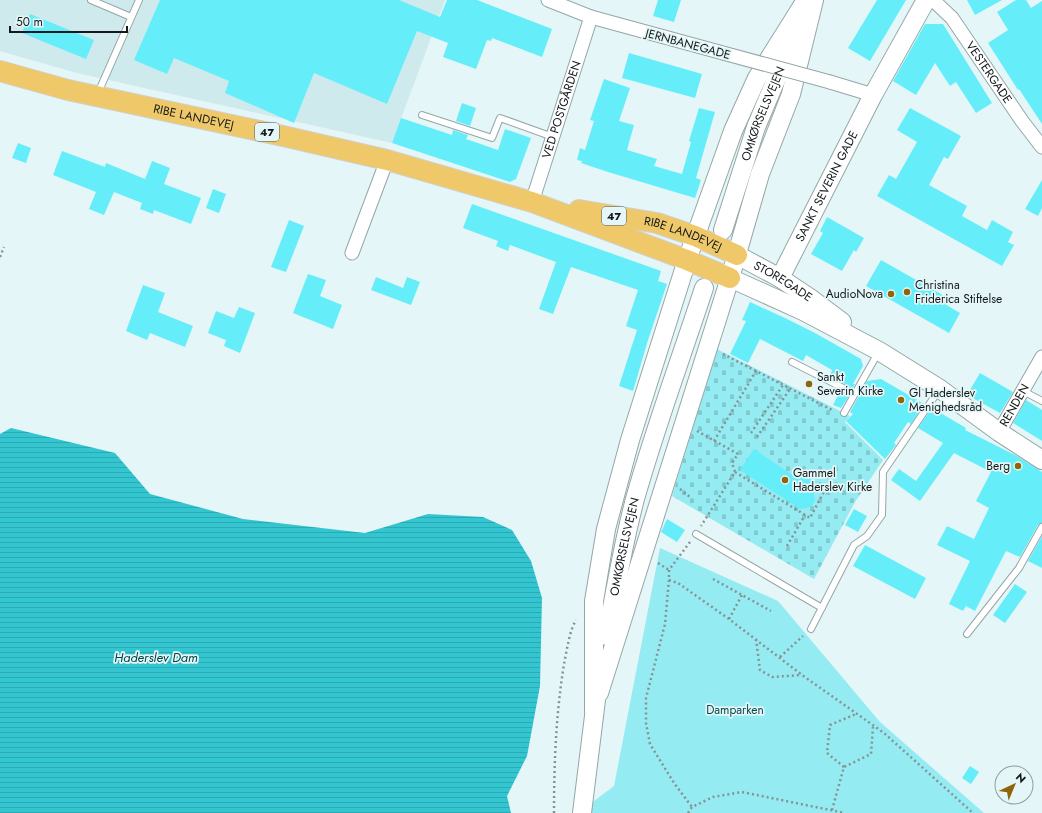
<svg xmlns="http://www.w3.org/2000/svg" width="1042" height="813" font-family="Jost,sans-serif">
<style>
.built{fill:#cfeaec}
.green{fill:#95ebf2}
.cemetery{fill:url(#cemetery-stones)}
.water{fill:url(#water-rules)}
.building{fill:#65eef9}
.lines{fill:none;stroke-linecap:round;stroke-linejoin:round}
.lane-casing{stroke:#95a6a7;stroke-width:8}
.street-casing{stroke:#95a6a7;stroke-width:15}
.secondary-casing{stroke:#95a6a7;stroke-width:20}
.primary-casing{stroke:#d0d1d1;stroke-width:22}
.path{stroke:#869394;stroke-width:2.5;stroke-dasharray:2 3;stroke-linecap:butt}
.lane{stroke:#fff;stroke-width:6}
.street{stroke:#fff;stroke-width:13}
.secondary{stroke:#fff;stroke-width:18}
.primary{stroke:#efc86a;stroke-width:20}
.street-bridge-casing{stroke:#95a6a7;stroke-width:15;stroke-linecap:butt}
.street-bridge{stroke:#fff;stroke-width:13}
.poi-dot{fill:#8e6509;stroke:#e4f6f7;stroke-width:1.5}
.labels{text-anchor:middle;stroke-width:3.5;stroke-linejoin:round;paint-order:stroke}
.shield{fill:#e4f6f7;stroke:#525c5d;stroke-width:1}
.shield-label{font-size:11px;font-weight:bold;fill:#141a1b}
.street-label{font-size:12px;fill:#141a1b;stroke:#e4f6f7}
.poi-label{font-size:12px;fill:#141a1b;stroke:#e4f6f7;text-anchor:start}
.park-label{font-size:12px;fill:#09494d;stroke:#e4f6f7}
.water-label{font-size:13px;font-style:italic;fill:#004246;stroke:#e4f6f7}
</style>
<defs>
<pattern id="cemetery-stones" width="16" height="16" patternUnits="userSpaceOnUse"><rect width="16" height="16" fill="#95ebf2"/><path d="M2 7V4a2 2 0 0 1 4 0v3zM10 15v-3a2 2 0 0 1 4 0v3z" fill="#80c9cf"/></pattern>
<pattern id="water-rules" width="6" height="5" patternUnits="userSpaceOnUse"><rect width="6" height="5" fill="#33c6d1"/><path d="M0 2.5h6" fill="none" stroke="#2caab3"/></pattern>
</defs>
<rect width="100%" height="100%" fill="#e4f6f7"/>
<!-- built -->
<path class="built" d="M0 0H445L392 143 77 73 3 52 0 51Z"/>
<!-- green -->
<path class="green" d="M660 548 778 601 880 722 984 813H578L614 786Z"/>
<!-- cemetery -->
<path class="cemetery" d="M717 349 850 416 845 422 883 460 855 502 814 579 672 496Z"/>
<!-- water -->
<path class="water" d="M11 428 115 453 150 494 243 519 365 533 428 514 483 517 512 530 531 561 542 598 540 686 527 756 507 796 511 813H0V434Z"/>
<!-- building -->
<path class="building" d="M160 0H399L440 17 447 0H477L552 29 542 57 492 38 491 41 487 40 476 69 443 57 448 43 417 31 387 104 314 73 294 123 225 93 229 81 174 58 167 74 134 60Z
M658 0H681L674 22 653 16Z
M877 0H906L870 61 848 48Z
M967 0H1002L975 15Z
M1016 0H1026L1031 8 1042 1V124L1019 89 1018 90 988 43 1008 30 997 12Z
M30 14 94 40 86 59 22 33Z
M925 24H943L992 103 976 113 956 82 950 86 935 63 916 95 893 81Z
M629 53 702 74 695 98 622 78Z
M604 79 630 88 619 121 634 125 627 150 657 159 654 166 682 174 691 142 689 141 699 108 715 112 696 178 701 180 695 198 608 172 581 163 582 161 577 160 580 148 585 150 594 121 590 120Z
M462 103 476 108 470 126 456 121Z
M910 108 961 136 948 159 944 157 929 185 967 206 962 216 987 230 992 220 1013 232 1008 242 1014 245 1002 266 877 196 889 175 896 179 917 142 897 130Z
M401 118 452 135 453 130 468 135 466 139 498 150 505 129 531 138 516 179 510 182 392 143Z
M18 143 31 148 26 163 12 158Z
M62 151 105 167 106 163 145 179 152 161 170 168 164 184 201 198 191 224 154 210 153 214 140 209 142 203 114 192 104 215 89 209 96 192 53 175Z
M1042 180V208L1038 216 1025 209Z
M213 189 226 194 219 213 206 208Z
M472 204 661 271 658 281 667 284 648 340 633 391 619 386 637 330 626 326 638 290 571 267 553 314 539 309 556 262 510 245 508 251 496 246 498 241 463 228Z
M827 217 864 238 856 252 854 250 842 271 811 254 823 233 820 231Z
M289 220 304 226 286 272 271 267Z
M881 260 948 298 945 304 960 313 949 333 866 286Z
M308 274 326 280 320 296 342 305 333 329 293 313Z
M376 277 403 288 407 277 420 282 411 305 371 290Z
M143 285 165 293 158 312 193 326 185 347 150 333 147 340 126 331Z
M750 302 785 318 815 333 861 359 863 366 853 384H855L853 388 829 376 832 370 806 355 803 361 760 339 748 363 730 354 746 321 742 320Z
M239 307 255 313 240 353 224 346 226 340 208 333 216 311 234 318Z
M980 373 1013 392 1000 413 967 395Z
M881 379 924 404 911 424 908 422 894 443 896 445 885 459 846 421 853 414 850 412 867 381Z
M840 391 849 396 841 408 833 405Z
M1026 400 1042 410V441L1013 423Z
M932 408 966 428 965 430 1017 456 1042 472V523L1038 525 1020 557 1006 551 975 611 966 606 963 611 949 604 970 561 937 545 947 526 974 539 989 508 976 501 991 472 954 453 920 501 891 480 899 469 916 481 943 443 918 428Z
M754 449 797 478 801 472 818 483 813 490 815 500 813 504 810 507 800 509 740 470Z
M854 509 867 516 858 532 845 525Z
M667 519 685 530 677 542 661 532Z
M1042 536V568L1028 561Z
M865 545 926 578 915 599 853 566Z
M1015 584 1027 592 1005 623 993 615Z
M970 766 979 772 971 784 962 778Z"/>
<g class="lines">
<!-- lane casing -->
<g class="lane-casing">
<path id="lane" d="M91 0 131 17
M98 93 139 0
M422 115 492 138 500 118 553 137
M792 362 855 394
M1023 391 1042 401
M844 413 878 353
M696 534 822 608
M811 629 854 545 867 536 882 515 883 472 939 390
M967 634 1019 568 1042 527"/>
</g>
<!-- street casing -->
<g class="street-casing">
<g id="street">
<path d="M548 0 591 17 723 53"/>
<path id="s1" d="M933 0 952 18 1022 121 1042 147"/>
<path d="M830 82 873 95"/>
<path id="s2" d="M532 202 591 17"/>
<path d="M352 253 387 160"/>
<path id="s3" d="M999 432 1042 357"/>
</g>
</g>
<!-- secondary casing -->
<g class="secondary-casing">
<g id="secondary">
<path id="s4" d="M723 230 756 127 797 30"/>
<path id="s5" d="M737 255 780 278 810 298 842 322"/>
<path d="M730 278 803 311 879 351 940 389 999 432 1042 460"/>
<path id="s6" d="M780 278 873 95 926 0"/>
<path id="s7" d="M607 636C615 590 623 544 635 499 655 428 681 358 704 288"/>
<path d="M599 693 730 278 760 174 791 94 814 0"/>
<path d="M594 711V601L606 529 630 440 687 260 733 131 757 78 806 0"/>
<path d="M582 813 596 700"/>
</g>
</g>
<!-- primary casing -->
<g class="primary-casing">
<g id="primary">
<path id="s8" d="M0 71 68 90 283 136 387 160 532 202 687 260 730 278"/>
<path id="s9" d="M579 210 657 223 695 236 737 255"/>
</g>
</g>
<!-- path -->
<path class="path" d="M0 257 4 247
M723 354 834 411
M697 431 738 454 732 463 735 472 701 526
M751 433 783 385
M757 437 790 389
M714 441 756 371
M735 472 810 518 828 484
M680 489 691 498
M690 542 669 570V580L665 624 646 698V723L650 744 674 783 692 807
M787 546 805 515
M658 563 669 570
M713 579 771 611
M669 580 678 583 729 619 802 675 884 733 973 813
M729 619 742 595
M756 639 760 670 772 677 802 675
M780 657 803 636
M844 767 827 753 830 725 856 714
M832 810 844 767 871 754 873 727
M554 813C554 762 556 714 564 664 567 650 569 632 576 620
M688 813 692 807 713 797 742 792 845 813"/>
<!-- lane -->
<use href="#lane" class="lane"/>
<!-- street -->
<use href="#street" class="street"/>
<!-- secondary -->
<use href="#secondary" class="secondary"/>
<!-- primary -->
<use href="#primary" class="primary"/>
<!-- street-bridge casing -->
<g class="street-bridge-casing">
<path id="street-bridge" d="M723 53 830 82"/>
</g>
<!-- street-bridge -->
<use href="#street-bridge" class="street-bridge"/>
</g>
<!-- markers -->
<g class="poi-dot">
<circle cx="907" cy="292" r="4"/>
<circle cx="891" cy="294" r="4"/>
<circle cx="809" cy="384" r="4"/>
<circle cx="901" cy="400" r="4"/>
<circle cx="1018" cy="466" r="4"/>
<circle cx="785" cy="480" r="4"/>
</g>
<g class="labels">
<!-- shield labels -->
<g class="shield">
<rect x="255" y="123" width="24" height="18" rx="3"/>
<rect x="602" y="207" width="24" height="18" rx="3"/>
</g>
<g class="shield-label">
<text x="267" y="136">47</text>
<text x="614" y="220">47</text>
</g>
<!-- street labels -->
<g class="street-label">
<text transform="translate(688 44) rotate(15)" y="4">JERNBANEGADE</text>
<text dy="4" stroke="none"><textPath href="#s1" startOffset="92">VESTERGADE</textPath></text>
<text dy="4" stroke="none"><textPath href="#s2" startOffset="97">VED POSTGÅRDEN</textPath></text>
<text dy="4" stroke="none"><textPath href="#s4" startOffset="123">OMKØRSELSVEJEN</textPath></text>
<text dy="4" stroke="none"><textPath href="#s8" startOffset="199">RIBE LANDEVEJ</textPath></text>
<text dy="4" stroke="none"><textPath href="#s6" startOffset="103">SANKT SEVERIN GADE</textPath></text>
<text dy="4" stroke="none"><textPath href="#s9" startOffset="107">RIBE LANDEVEJ</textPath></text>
<text dy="4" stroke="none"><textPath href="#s5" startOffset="53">STOREGADE</textPath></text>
<text dy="4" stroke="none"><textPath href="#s3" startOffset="31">RENDEN</textPath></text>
<text dy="4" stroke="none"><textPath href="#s7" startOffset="91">OMKØRSELSVEJEN</textPath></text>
</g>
<!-- poi labels -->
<g class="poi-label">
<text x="915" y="289">Christina<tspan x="915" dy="14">Friderica Stiftelse</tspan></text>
<text x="883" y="298" text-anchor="end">AudioNova</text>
<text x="817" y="381">Sankt<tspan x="817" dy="14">Severin Kirke</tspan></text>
<text x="909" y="397">Gl Haderslev<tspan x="909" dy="14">Menighedsråd</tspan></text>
<text x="1010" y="470" text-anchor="end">Berg</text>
<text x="793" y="477">Gammel<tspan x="793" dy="14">Haderslev Kirke</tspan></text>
</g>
<!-- park labels -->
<g class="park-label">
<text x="735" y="714">Damparken</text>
</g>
<!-- water labels -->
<g class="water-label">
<text x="156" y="662">Haderslev Dam</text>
</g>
</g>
<!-- north arrow -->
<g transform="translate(1014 785) rotate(44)"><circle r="19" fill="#e4f6f7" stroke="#919e9f"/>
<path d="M0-3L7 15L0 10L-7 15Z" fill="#8e6509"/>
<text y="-6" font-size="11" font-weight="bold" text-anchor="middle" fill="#141a1b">N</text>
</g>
<!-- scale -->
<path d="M10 26v6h117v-6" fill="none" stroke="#141a1b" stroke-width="2"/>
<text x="16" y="26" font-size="12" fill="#141a1b" stroke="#e4f6f7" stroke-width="3" paint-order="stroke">50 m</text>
</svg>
